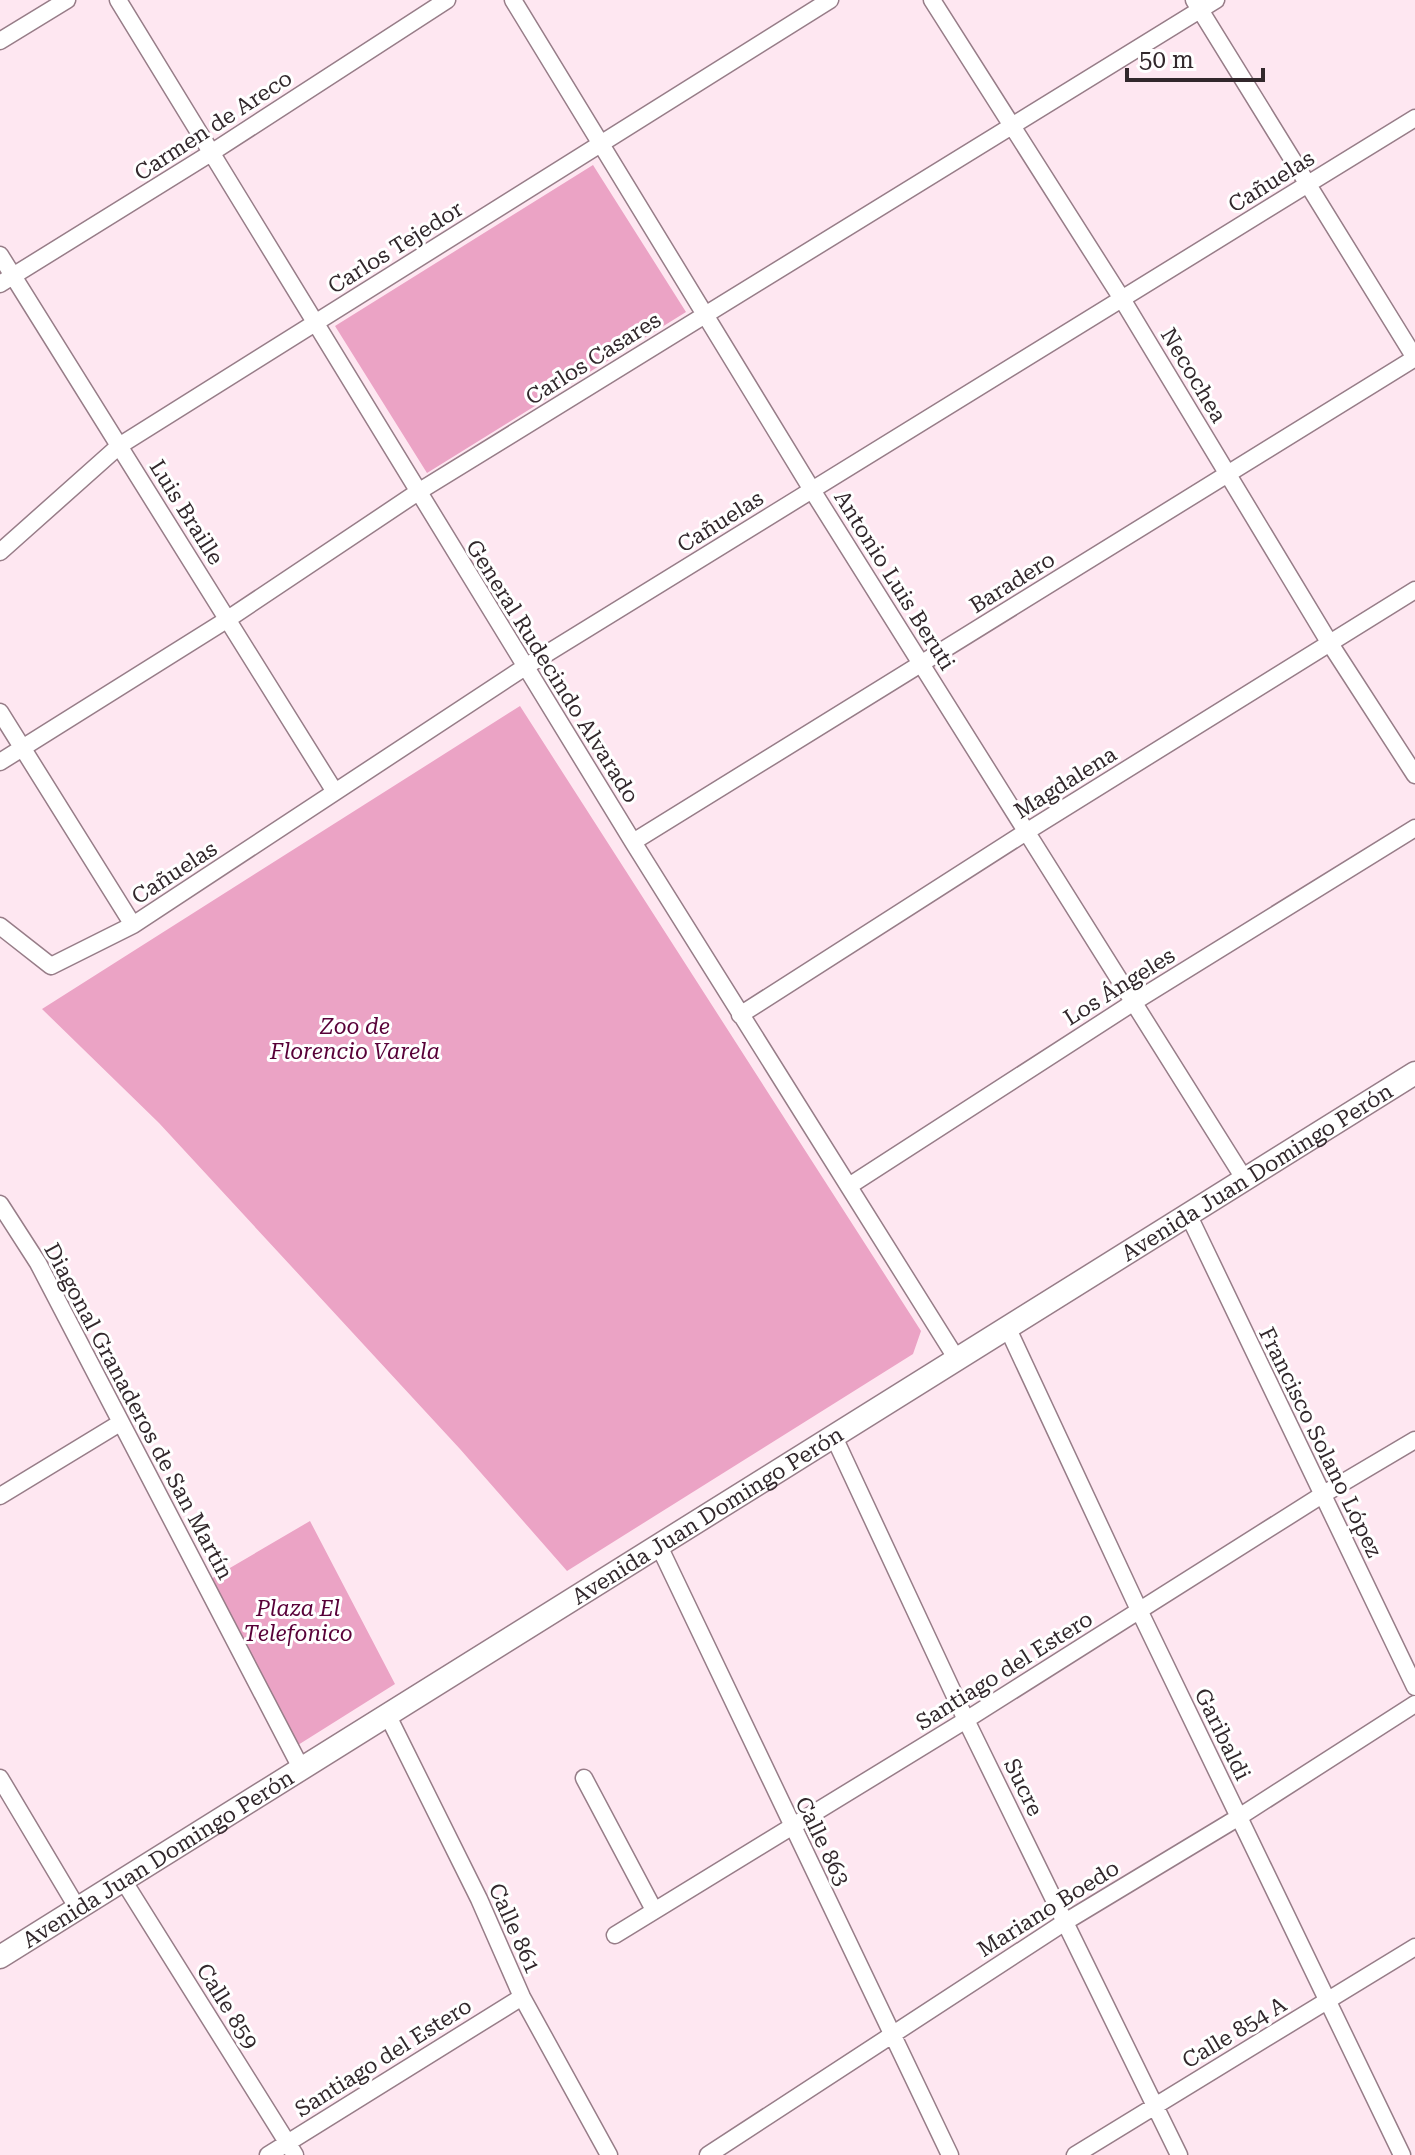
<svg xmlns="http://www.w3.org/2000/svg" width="1415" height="2155" font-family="'Roboto Serif',serif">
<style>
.green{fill:#eba3c5}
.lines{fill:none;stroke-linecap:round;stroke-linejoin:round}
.minor-casing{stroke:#977d88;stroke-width:19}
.secondary-casing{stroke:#977d88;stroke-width:25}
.minor{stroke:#fff;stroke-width:16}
.secondary{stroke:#fff;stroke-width:22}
.labels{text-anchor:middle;stroke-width:6;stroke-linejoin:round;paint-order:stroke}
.street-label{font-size:22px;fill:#32282c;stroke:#fff}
.park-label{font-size:22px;font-style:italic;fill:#580138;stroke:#fff}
</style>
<rect width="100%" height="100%" fill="#fee7f1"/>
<!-- green -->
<path class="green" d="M593 165 686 312 427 473 335 326Z
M520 706 921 1331 913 1354 567 1571 460 1449 159 1123 42 1009Z
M310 1521 395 1684 298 1745 211 1579Z"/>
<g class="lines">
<!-- minor casing -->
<g class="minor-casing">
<path id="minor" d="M118 0 633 842 958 1361
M513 0 812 490 1245 1180
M932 0 1122 299 1329 642 1415 775
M1194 0 1415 358
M0 41 67 0
M0 255 335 792
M0 284 211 153 447 0
M0 552 119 446 830 0
M0 712 133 925
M0 762 228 619 418 492 1216 0
M633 842 1415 358
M0 926 51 966 133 925 525 667 1415 118
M740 1015 1026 832 1415 590
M849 1186 1134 1002 1415 828
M0 1204 38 1263 301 1768
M1189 1216 1415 1687
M1008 1329 1139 1610 1402 2155
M834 1437 966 1720 1179 2155
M0 1496 120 1423
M659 1546 950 2155
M388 1716 479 1899 522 1997 609 2155
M0 1778 78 1909
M584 1778 654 1910
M123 1880 295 2155
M615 1935 966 1720 1322 1495 1415 1440
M268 2155 522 1997
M708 2155 1065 1922 1239 1817 1415 1704
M1075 2155 1415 1947"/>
</g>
<!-- secondary casing -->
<g class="secondary-casing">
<g id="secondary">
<path id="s1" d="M0 1957 1415 1073"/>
</g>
</g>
<!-- minor -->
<use href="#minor" class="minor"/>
<!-- secondary -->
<use href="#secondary" class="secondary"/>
</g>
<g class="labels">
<!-- street labels -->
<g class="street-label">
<text transform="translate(213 125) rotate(-33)" y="8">Carmen de Areco</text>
<text transform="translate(1271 181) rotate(-32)" y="8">Cañuelas</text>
<text transform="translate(395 247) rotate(-32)" y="8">Carlos Tejedor</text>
<text transform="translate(593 358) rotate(-32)" y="8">Carlos Casares</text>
<text transform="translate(1194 375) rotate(59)" y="8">Necochea</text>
<text transform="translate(187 512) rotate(58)" y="8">Luis Braille</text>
<text transform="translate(720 521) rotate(-32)" y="8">Cañuelas</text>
<text transform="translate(895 580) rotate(58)" y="8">Antonio Luis Beruti</text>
<text transform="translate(1012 582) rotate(-32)" y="8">Baradero</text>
<text transform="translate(553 671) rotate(58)" y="8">General Rudecindo Alvarado</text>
<text transform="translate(1065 782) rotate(-32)" y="8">Magdalena</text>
<text transform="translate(174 872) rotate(-33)" y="8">Cañuelas</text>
<text transform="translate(1119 986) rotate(-32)" y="8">Los Ángeles</text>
<text dy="8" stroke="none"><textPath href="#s1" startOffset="1482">Avenida Juan Domingo Perón</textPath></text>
<text transform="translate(139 1411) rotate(62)" y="8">Diagonal Granaderos de San Martín</text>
<text transform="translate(1321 1442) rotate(64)" y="8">Francisco Solano López</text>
<text dy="8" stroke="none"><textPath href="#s1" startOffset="834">Avenida Juan Domingo Perón</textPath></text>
<text transform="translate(1004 1670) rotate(-32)" y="8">Santiago del Estero</text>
<text transform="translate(1223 1734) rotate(64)" y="8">Garibaldi</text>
<text transform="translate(1024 1787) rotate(64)" y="8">Sucre</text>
<text transform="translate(823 1841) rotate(64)" y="8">Calle 863</text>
<text dy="8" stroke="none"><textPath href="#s1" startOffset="186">Avenida Juan Domingo Perón</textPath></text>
<text transform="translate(1048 1908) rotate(-32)" y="8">Mariano Boedo</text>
<text transform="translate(515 1928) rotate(66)" y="8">Calle 861</text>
<text transform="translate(228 2006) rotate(58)" y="8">Calle 859</text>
<text transform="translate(1234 2032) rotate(-31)" y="8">Calle 854 A</text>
<text transform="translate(383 2057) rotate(-32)" y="8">Santiago del Estero</text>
</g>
<!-- park labels -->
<g class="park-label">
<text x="355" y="1034">Zoo de<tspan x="355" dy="25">Florencio Varela</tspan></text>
<text x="298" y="1616">Plaza El<tspan x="298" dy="25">Telefonico</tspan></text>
</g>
</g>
<!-- scale -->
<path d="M1127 68v12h136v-12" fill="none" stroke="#32282c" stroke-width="4"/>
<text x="1139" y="68" font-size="24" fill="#32282c" stroke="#ffffff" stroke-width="6" paint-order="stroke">50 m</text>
</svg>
